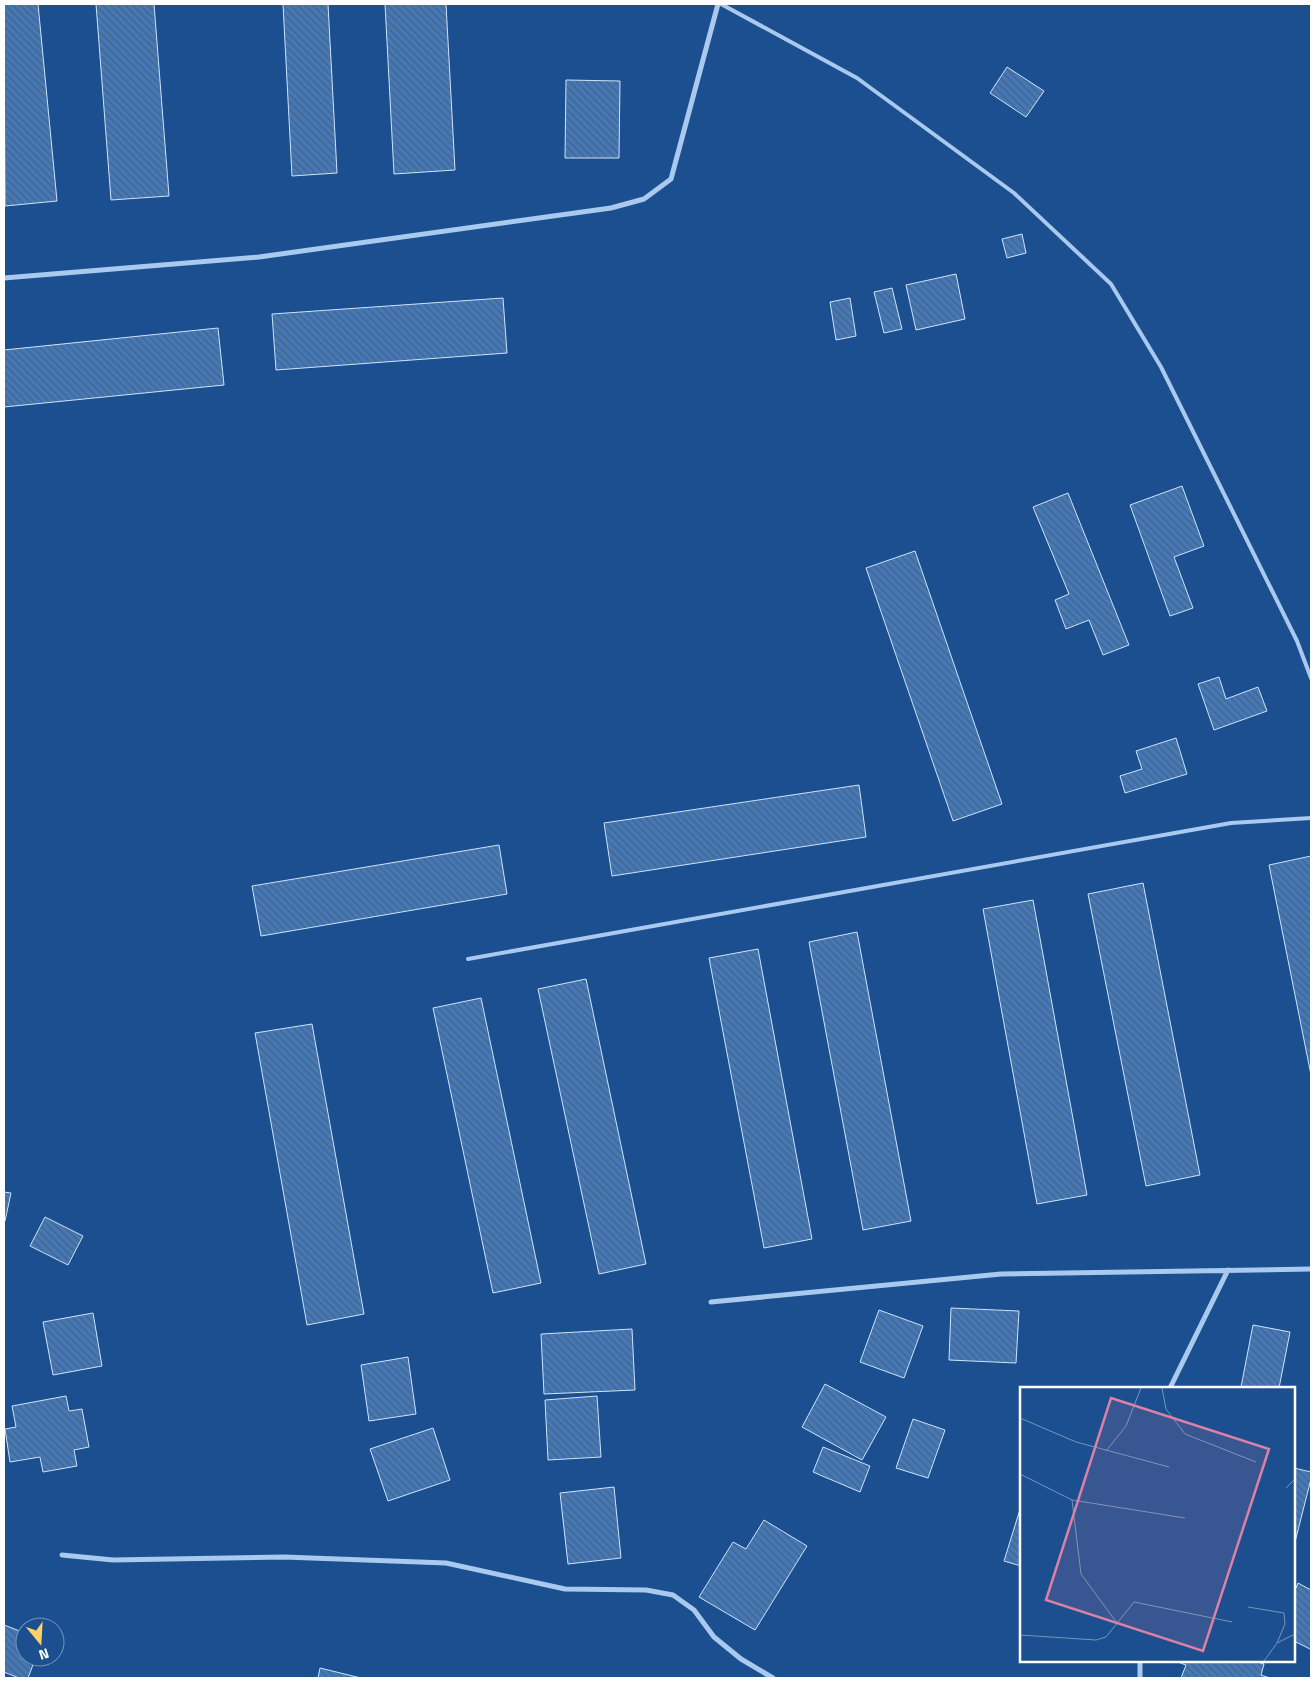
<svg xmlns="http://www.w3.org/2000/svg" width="1315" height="1682" font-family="'Titillium Web',sans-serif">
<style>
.building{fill:url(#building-back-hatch);stroke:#cfe3fa}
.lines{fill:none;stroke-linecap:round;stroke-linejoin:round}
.lane{stroke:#a9c9ee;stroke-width:4}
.street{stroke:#a9c9ee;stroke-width:5}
.inset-road{fill:none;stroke:#7695bc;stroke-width:1}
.view{fill:#dd80a5;fill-opacity:0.15;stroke:#dd80a5;stroke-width:2.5}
.inset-edge{fill:none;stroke:#fff;stroke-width:2.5}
</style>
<defs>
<pattern id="building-back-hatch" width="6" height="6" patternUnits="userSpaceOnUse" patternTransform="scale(1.25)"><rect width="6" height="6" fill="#4478b7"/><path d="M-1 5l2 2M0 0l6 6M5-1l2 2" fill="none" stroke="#486282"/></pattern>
</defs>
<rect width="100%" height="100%" fill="#1b4f8f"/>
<!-- building -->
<path class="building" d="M4 4H38L57 201 5 206Z
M96 4H154L169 196 111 200Z
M283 4H328L337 173 292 176Z
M385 4H446L455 170 394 174Z
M1007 67 1044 91 1026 117 990 93Z
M566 80 620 81 619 158H565Z
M1022 234 1026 253 1007 258 1002 239Z
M956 274 965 319 916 330 906 285Z
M892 288 902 329 884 333 874 292Z
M503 298 507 353 276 370 272 314Z
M850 298 856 336 836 340 830 302Z
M218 328 224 385 4 407V350Z
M1182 486 1204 546 1174 557 1193 608 1170 616 1130 505Z
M1068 493 1129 645 1103 655 1089 620 1066 629 1055 600 1069 594 1033 507Z
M915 551 1002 804 953 821 866 568Z
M1219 677 1226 699 1258 687 1267 711 1214 730 1198 684Z
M1176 738 1187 774 1125 793 1120 776 1142 769 1136 751Z
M859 785 866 837 612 876 604 823Z
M499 845 507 894 261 936 252 886Z
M1311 856V1075L1269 865Z
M1143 883 1200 1175 1146 1186 1088 894Z
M1033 900 1087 1195 1037 1204 983 909Z
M857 932 911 1221 863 1230 809 942Z
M758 949 812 1239 764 1248 709 958Z
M586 979 646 1264 599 1274 538 989Z
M481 998 541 1283 493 1293 433 1008Z
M312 1024 364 1314 307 1325 255 1033Z
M4 1192 11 1193 5 1221H4Z
M45 1217 83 1236 68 1265 30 1246Z
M951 1308 1019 1311 1016 1363 949 1360Z
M879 1310 923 1326 904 1378 860 1362Z
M93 1313 102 1366 53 1375 43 1322Z
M1253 1325 1290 1332 1279 1388 1241 1387Z
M632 1329 635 1390 544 1394 541 1334Z
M408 1357 416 1414 369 1421 361 1365Z
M825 1384 886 1417 862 1460 802 1427Z
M66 1396 69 1411 82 1409 89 1447 74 1450 77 1466 43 1472 40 1457 10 1462 5 1429 16 1427 12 1406Z
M597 1396 601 1457 548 1460 545 1400Z
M913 1419 945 1430 928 1478 896 1468Z
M433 1428 450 1480 388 1501 370 1449Z
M823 1447 870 1466 860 1492 813 1472Z
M1294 1468 1311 1472V1479L1295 1542Z
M614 1487 621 1558 568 1564 560 1493Z
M1021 1506V1566L1004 1561Z
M764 1520 807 1546 755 1630 699 1597 733 1542 746 1549Z
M1298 1583 1311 1590V1646L1310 1649 1294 1641V1586L1296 1588Z
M4 1625 25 1633V1657H36L28 1678H19L4 1672Z
M1175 1661H1255L1264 1664 1261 1675 1270 1678H1181L1186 1665Z
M320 1668 361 1678H318Z"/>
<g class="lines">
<!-- lane -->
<path class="lane" d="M721 4 857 78 1014 193 1111 284 1161 367 1297 641 1311 678
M468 959 1231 823 1311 818"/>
<!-- street -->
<path class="street" d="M4 278 259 257 611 208 644 199 671 179 718 4
M711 1302 1001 1274 1311 1269
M1170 1388 1228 1270
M62 1555 113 1560 284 1557 446 1563 565 1589 646 1590 673 1595 694 1610 714 1637 741 1659 773 1678
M1140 1661V1678"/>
</g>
<!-- overview -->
<g transform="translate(1020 1387)">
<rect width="275" height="275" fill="#1b4f8f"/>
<path class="inset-road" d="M142 1 146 22 165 47 236 75M0 31 56 55 149 80M86 64 106 39 121 1M0 87 52 113 165 131M266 101 275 92V86M52 113 61 187 97 236M228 220 264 226 265 237 257 256M0 248 76 253 86 250 114 215 212 235M244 274 257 256 275 247"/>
<path class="view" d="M91 11 249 62 183 264 26 213Z"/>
<rect width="275" height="275" class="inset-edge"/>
</g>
<!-- border -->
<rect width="1315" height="1682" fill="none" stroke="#ffffff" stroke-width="10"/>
<!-- north arrow -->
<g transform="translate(40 1642) rotate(162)"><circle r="24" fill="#1b4f8f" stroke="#7695bc"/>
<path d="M0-4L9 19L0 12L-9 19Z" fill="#ffd166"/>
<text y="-8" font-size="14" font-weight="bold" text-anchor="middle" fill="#ffffff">N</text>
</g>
</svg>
